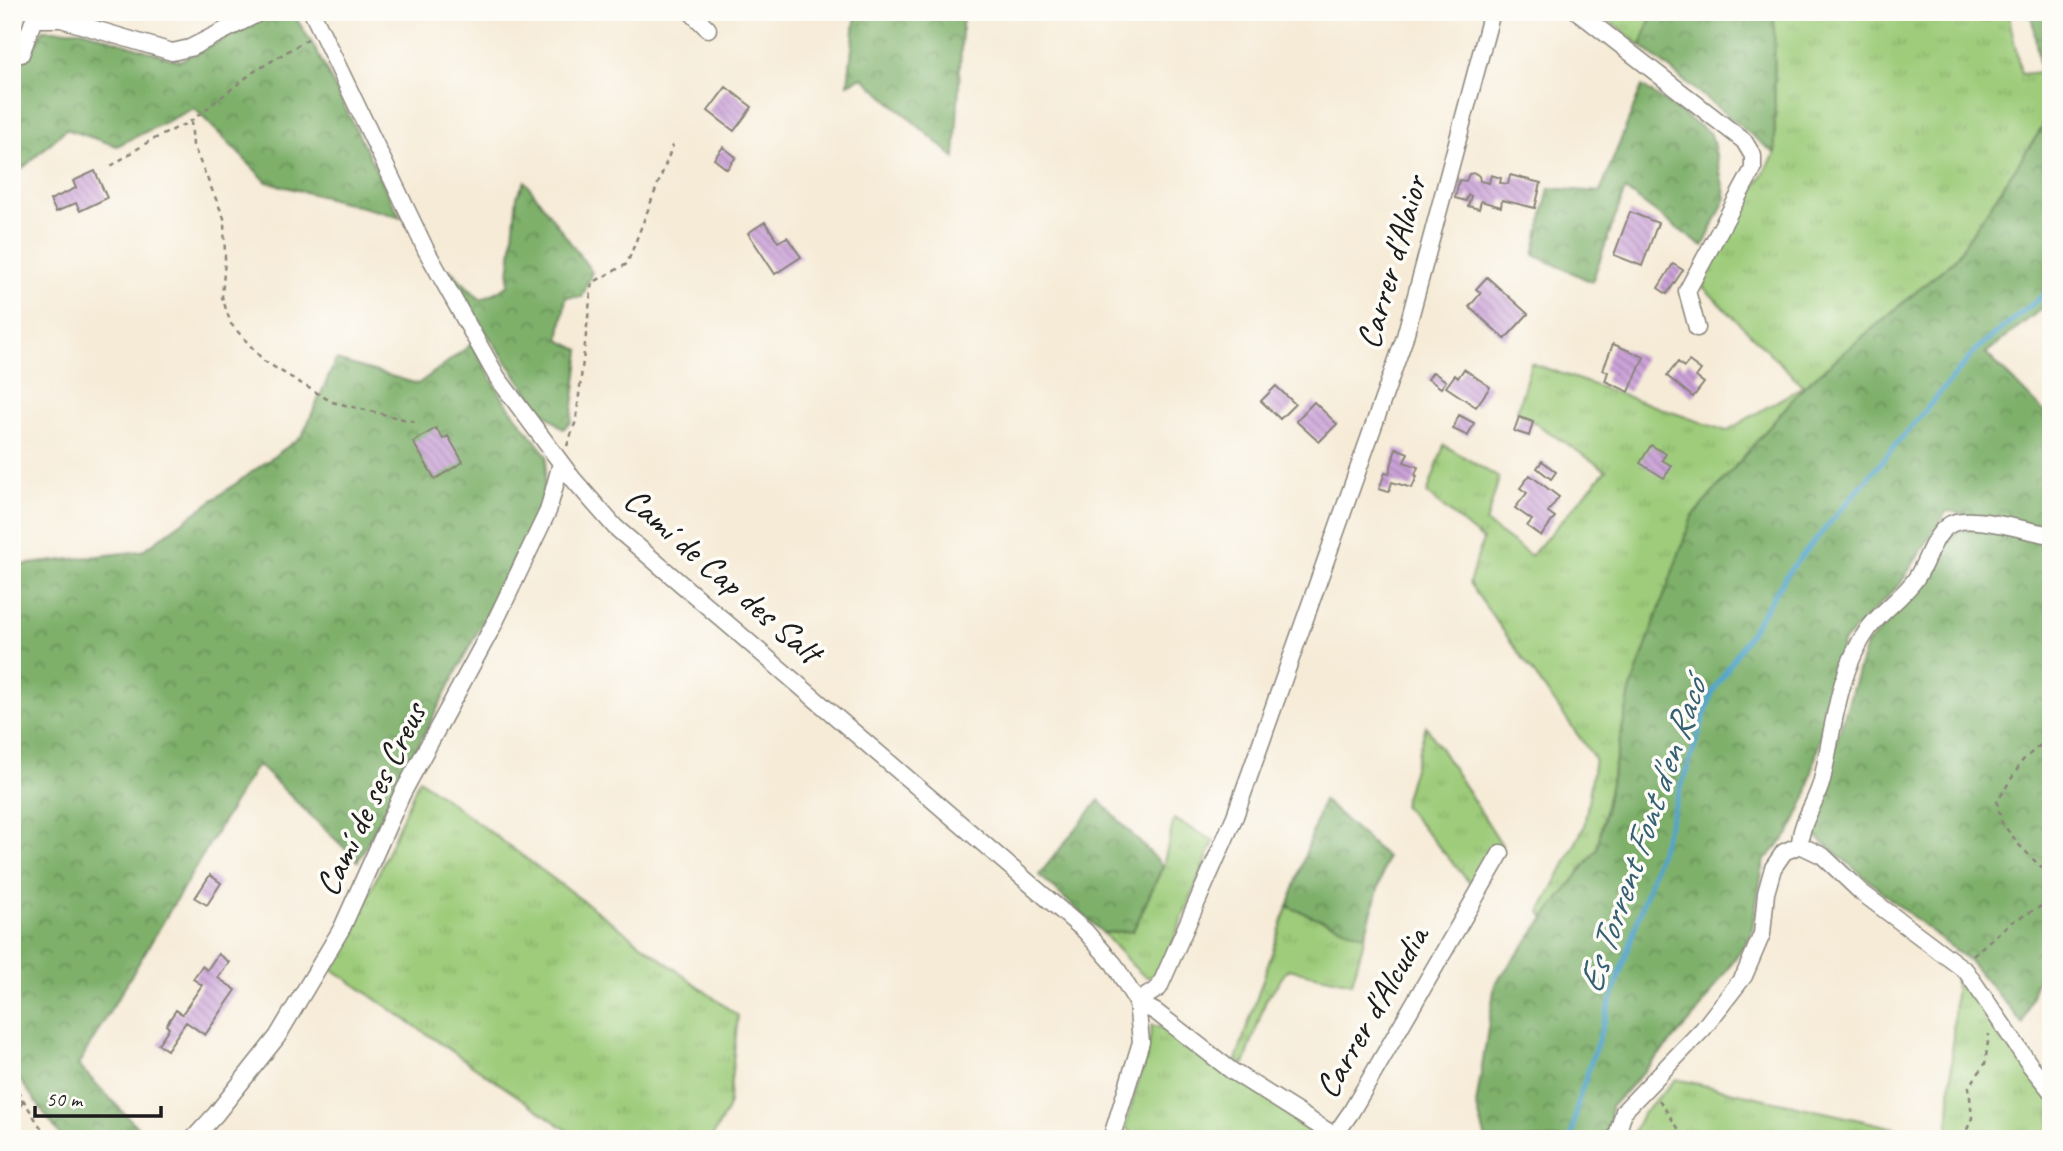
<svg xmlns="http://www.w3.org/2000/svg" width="2063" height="1151" font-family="Caveat,sans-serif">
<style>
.grass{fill:url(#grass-tufts);stroke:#5d744b;stroke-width:2}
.forest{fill:url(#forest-crowns);stroke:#4d6643;stroke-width:2}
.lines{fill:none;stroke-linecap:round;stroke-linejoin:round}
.stream{stroke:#51a4cd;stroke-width:5}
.building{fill:url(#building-back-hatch)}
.minor-casing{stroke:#89847a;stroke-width:19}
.path{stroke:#89847a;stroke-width:2.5;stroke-dasharray:5 5;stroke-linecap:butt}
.minor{stroke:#fff;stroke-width:16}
.labels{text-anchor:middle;stroke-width:7;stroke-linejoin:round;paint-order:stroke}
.street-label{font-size:35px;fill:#1c1c1c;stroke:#fdfcf7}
.water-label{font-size:37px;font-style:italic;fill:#366074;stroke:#fdfcf7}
</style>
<defs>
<pattern id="grass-tufts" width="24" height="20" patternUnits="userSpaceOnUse" patternTransform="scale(1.75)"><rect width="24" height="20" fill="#9ecc7a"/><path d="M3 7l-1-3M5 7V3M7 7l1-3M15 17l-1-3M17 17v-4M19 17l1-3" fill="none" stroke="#88af69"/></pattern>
<pattern id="forest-crowns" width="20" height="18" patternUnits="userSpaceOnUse" patternTransform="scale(1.75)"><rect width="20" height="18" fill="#7eb06a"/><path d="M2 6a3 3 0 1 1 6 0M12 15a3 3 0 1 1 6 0" fill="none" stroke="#668e56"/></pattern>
<pattern id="building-back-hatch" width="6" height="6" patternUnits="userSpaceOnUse" patternTransform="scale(1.75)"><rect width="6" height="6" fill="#cba2d8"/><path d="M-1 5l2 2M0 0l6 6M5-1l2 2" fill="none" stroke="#a483ae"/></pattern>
</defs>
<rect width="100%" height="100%" fill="#fdfcf7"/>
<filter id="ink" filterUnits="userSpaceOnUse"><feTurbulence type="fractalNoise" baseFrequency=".0143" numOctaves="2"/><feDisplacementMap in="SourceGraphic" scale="14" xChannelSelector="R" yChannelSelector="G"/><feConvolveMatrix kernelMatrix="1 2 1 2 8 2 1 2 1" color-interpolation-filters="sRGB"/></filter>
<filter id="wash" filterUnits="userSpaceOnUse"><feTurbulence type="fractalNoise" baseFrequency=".00686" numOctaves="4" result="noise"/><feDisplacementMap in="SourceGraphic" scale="28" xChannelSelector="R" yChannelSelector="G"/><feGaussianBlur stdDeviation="1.57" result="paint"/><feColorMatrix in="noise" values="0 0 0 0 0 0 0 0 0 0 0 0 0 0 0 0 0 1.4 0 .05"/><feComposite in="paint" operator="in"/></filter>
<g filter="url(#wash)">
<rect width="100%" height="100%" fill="#f6ebd7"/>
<!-- grass -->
<path class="grass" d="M1599 12H1653L1641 46Z
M1774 12H1972L1976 21H1987L1986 12H2008L2021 74 2040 72 2048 119 1954 260 1804 386 1631 688 1597 849 1545 918 1540 912 1584 827 1595 759 1469 583 1483 540 1427 494 1444 445 1499 478 1486 523 1531 556 1606 470 1517 411 1531 363 1726 431 1803 386 1703 287 1708 266 1775 154Z
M1426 726 1502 845 1476 890 1403 805Z
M419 779 738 1016 728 1109 711 1139H580L332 969 376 879Z
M1174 819 1214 841 1159 976C1155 976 1151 977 1147 977 1138 975 1112 942 1103 933L1133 931 1163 866Z
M1288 905 1365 936 1352 983 1288 969 1266 1000 1244 1065 1236 1060Z
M1956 972 2051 1100V1139H1948Z
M1152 1025 1172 1030 1313 1130 1310 1139H1140L1125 1127 1146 1057Z
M1676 1079 1945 1139H1630L1642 1114Z"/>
<!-- forest -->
<path class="forest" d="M229 12H292L315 48 400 217 267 182 194 108 117 146 66 129 12 178V52L29 56 43 30H82L179 61 241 31Z
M856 12H963L955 158 862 77 848 84Z
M1653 12H1774L1775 154 1641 46Z
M2031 12H2051V301L1986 353 2051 419V527L1947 511 1900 584 1843 642 1806 797 1789 834 1764 861 1751 935 1694 1017 1611 1107 1610 1139H1486L1476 1105 1495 984 1597 849 1631 688 1692 517 1804 386 1954 260 2048 119Z
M1642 86 1711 134 1726 198 1703 247 1625 190 1592 282 1534 255 1549 188 1600 192Z
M525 181 592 272 582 297H566L559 340 580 350 571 422 563 429 538 407 477 319 449 269 481 300 508 286 517 196Z
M472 344 504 400 547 456 542 508 358 861 257 764 78 1065 149 1139H63L12 1069V566L142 551 302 436 336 360 418 384Z
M1990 528 2051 541V950L2047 949 2023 1024 1970 962 1893 901 1817 837 1813 822 1828 793 1834 749 1866 645 1921 588 1941 545 1959 530Z
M1099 800 1163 866 1133 931 1103 933 1039 875Z
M1323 800 1387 857 1365 936 1288 907Z"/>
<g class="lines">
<!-- stream -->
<path class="stream" d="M1571 1139 1579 1098 1712 693 1790 570 1978 348 2051 289"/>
</g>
<g id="blocks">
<!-- building -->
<path class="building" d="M726 87 752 107 734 131 708 111Z
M723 147 736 157 727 169 714 159Z
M95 171 107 198 80 211 76 203 56 212 50 200 76 188 73 181Z
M1475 173 1479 176 1480 181 1489 183 1491 175 1501 178 1500 183 1508 184 1510 175 1541 183 1535 208 1502 200 1501 207 1481 201 1479 209 1468 206 1471 196 1468 195 1466 201 1455 198 1459 180 1466 181 1469 174Z
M1630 212 1658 223 1642 266 1614 255Z
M765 222 778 242 787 237 801 257 775 274 748 233Z
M1673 264 1683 270 1667 294 1658 288Z
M1487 277 1528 314 1505 339 1469 307 1481 293 1476 289Z
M1613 344 1644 357 1629 392 1605 381 1608 372 1603 370Z
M1689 361 1701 370 1696 377 1704 383 1693 397 1667 376 1678 362 1684 367Z
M1464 369 1490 387 1476 407 1446 387 1455 375 1458 378Z
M1433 372 1446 381 1441 388 1428 379Z
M1276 386 1295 404 1280 419 1261 401Z
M1314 402 1337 424 1319 442 1296 421Z
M1459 415 1474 423 1468 436 1453 429Z
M1519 417 1533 422 1529 436 1514 431Z
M436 428 443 439 448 436 463 462 435 479 413 442Z
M1651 445 1666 454 1662 460 1672 466 1664 478 1640 463Z
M1396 448 1408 453 1404 462 1418 467 1415 475 1417 476 1412 488 1392 482 1389 492 1379 489 1385 473 1389 474Z
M1542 461 1556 472 1551 479 1537 468Z
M1530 475 1559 497 1548 512 1555 517 1541 536 1527 526 1532 520 1515 508 1527 493 1520 488Z
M210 875 221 883 207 905 195 898Z
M218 954 229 962 218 978 236 990 205 1035 186 1022 167 1050 158 1044 169 1028 166 1025 176 1010 182 1014 202 985 193 979 202 966 207 970Z
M12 1094 23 1102 12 1118Z"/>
</g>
</g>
<g filter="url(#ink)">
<use href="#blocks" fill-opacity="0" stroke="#89847a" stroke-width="2"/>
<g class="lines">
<!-- minor casing -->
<g class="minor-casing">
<path id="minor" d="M312 12 426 250 497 377 573 479 615 527 1085 931 1114 964 1137 1002 1156 1012 1232 1071 1340 1139
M691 12 708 29
M1578 12 1744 141 1753 156V169L1687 291 1697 328
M21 54 34 19H61L172 52 190 48 261 12
M1800 845C1800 822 1817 802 1822 780 1834 728 1837 672 1869 628 1883 609 1905 596 1917 577 1928 561 1934 528 1956 522 1978 516 2027 531 2051 535
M1137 1002 1159 988 1235 816 1404 340 1492 12
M1335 1135 1351 1112 1501 853
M193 1139 216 1114 277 1037 342 928 402 794 493 626 548 511 561 463
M1111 1139 1141 1042 1137 1002
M1616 1139 1624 1111 1703 1029 1744 976 1762 934 1766 893 1773 868 1784 852 1800 845 1823 856 1861 892 1966 971 2030 1065 2051 1091"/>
</g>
<!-- path -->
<path class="path" d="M191 121 193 145 224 218 225 259 222 297 231 324 264 361 332 402 420 423
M111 166 148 142 191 121 252 73 308 39
M567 446 576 421 592 283 627 264 673 145
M2051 729 2039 746 2023 760 1997 802 2002 823 2020 846 2051 877
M2039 746 2051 749
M1973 955 2010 923 2051 901
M12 1082 48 1139
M1659 1100 1682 1134 1683 1139
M1963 1139 1972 1118 1969 1087 1985 1064 1989 1034"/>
<!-- minor -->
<use href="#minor" class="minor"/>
</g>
</g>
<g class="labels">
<!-- street labels -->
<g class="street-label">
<text transform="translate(1391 262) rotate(-74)" y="12">Carrer d'Alaior</text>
<text transform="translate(723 575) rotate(41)" y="12">Camí de Cap des Salt</text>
<text transform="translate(370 799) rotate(-64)" y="12">Camí de ses Creus</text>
<text transform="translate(1371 1012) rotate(-60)" y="12">Carrer d'Alcudia</text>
</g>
<!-- water labels -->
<g class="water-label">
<text transform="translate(1641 836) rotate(-71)" y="13">Es Torrent Font d'en Racó</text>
</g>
</g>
<!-- margin -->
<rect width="2063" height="1151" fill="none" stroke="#fdfcf7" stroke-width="42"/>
<!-- scale -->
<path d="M35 1106v10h126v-10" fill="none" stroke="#1c1c1c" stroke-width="3.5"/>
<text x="46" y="1106" font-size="21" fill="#1c1c1c" stroke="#fdfcf7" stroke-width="5" paint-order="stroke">50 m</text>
</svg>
